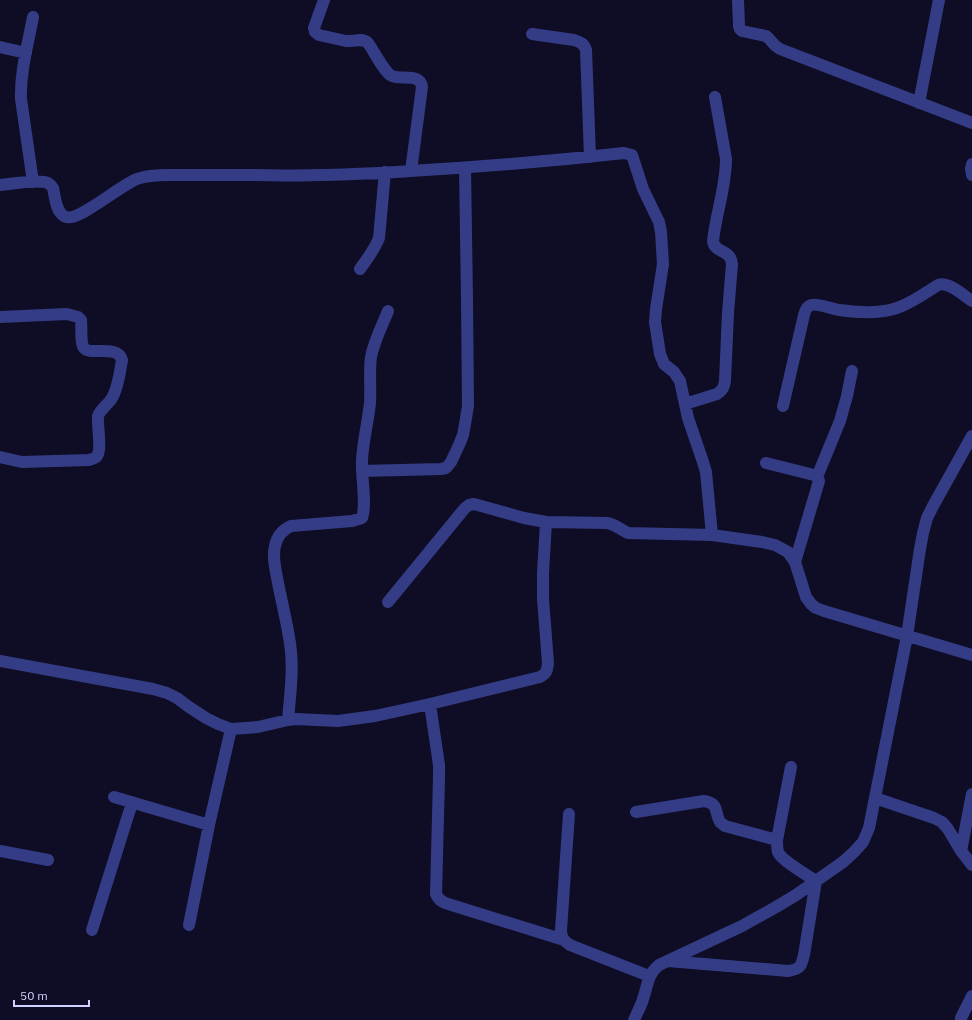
<svg xmlns="http://www.w3.org/2000/svg" width="972" height="1020" font-family="'IBM Plex Sans',sans-serif">
<style>
.lines{fill:none;stroke-linecap:round;stroke-linejoin:round}
.minor{stroke:#353c86;stroke-width:12}
</style>
<rect width="100%" height="100%" fill="#0e0d25"/>
<g class="lines">
<!-- minor -->
<path class="minor" d="M324 0 314 28 315 32 319 35 346 41C353 42 362 37 368 43 374 51 384 72 392 76 401 80 421 73 422 87L411 171
M738 0 739 26 740 29 742 31 766 36C772 40 771 44 780 49L972 123
M33 17C28 44 20 72 21 99L33 182
M532 34 574 40C581 42 584 44 586 50L590 157
M0 47 26 53
M919 103 939 0
M972 164 971 169 972 175
M0 185C12 184 38 179 48 183 51 185 51 185 53 188 55 197 56 214 66 217 78 222 122 184 137 179 147 175 160 175 170 175 196 175 223 175 249 175 271 175 293 176 316 175 347 175 378 173 410 171 481 167 553 161 624 153L632 155 643 189 659 222 661 232 663 264 656 309 655 322 660 354 664 364 674 372 680 381 688 418 703 462 706 472 712 535
M360 269C367 259 375 249 379 238L385 172
M0 317 67 314 78 317 81 320C82 327 80 343 84 348 90 356 118 344 122 360 120 372 118 388 112 398 108 405 101 408 98 416 97 424 102 450 97 456 96 458 92 459 89 460L22 462 0 457
M685 404 717 394C723 390 724 387 725 381L728 313 732 264C731 249 715 254 713 241 716 213 726 187 726 159L715 97
M783 406 804 315C805 311 807 306 811 305 818 303 831 309 839 310 847 311 855 312 863 312 897 314 911 302 938 285 948 281 963 295 972 301
M766 463 814 475 817 477 819 481 795 562
M362 471 441 469 446 468 451 462 459 445 463 435 465 424 468 406 467 299 465 168
M817 477 840 421 847 396 852 371
M388 602 465 508 469 505 474 504 524 518 546 522 607 523C615 524 621 530 628 533L712 535 762 542 775 545 788 552 795 562 806 597 811 604 816 608 824 611 972 655
M0 661 153 689 167 693 177 698 189 707 206 718 218 724 231 729 258 727 288 720 296 719 338 721 375 716 430 704 540 677C547 673 547 671 548 663L543 599V573L546 522
M430 704 439 765V778L436 894C438 899 440 901 445 903L564 940
M288 720C290 695 294 668 290 643 287 623 282 603 278 583 276 571 272 558 275 546 277 536 282 530 291 526L352 521 362 518C367 504 361 477 362 460 363 441 368 422 370 403 371 388 369 372 371 357 374 341 382 326 388 311
M114 797 209 825
M875 798 934 818 942 822 948 829 961 851 972 865
M636 812 704 801C720 804 714 812 720 822 720 822 725 826 725 826L777 840
M569 814 561 930C561 938 564 941 570 945L649 976
M0 851 48 860
M961 851 972 794
M189 925 209 825 231 729
M92 930 132 803
M668 961 788 971C800 969 801 967 804 955L816 881C807 875 782 861 778 852 777 848 777 844 777 840L791 767
M961 1018 972 996
M634 1020C637 1013 641 1006 643 999 648 985 647 975 659 965L742 926 776 907 796 895 843 862 854 852 863 842 869 828 907 636 920 549 923 533 927 518 933 506 972 436"/>
</g>
<!-- scale -->
<path d="M14 1000v6h75v-6" fill="none" stroke="#d1d1ff" stroke-width="2"/>
<text x="20" y="1000" font-size="12" fill="#d1d1ff" stroke="#0e0d25" stroke-width="3" paint-order="stroke">50 m</text>
</svg>
